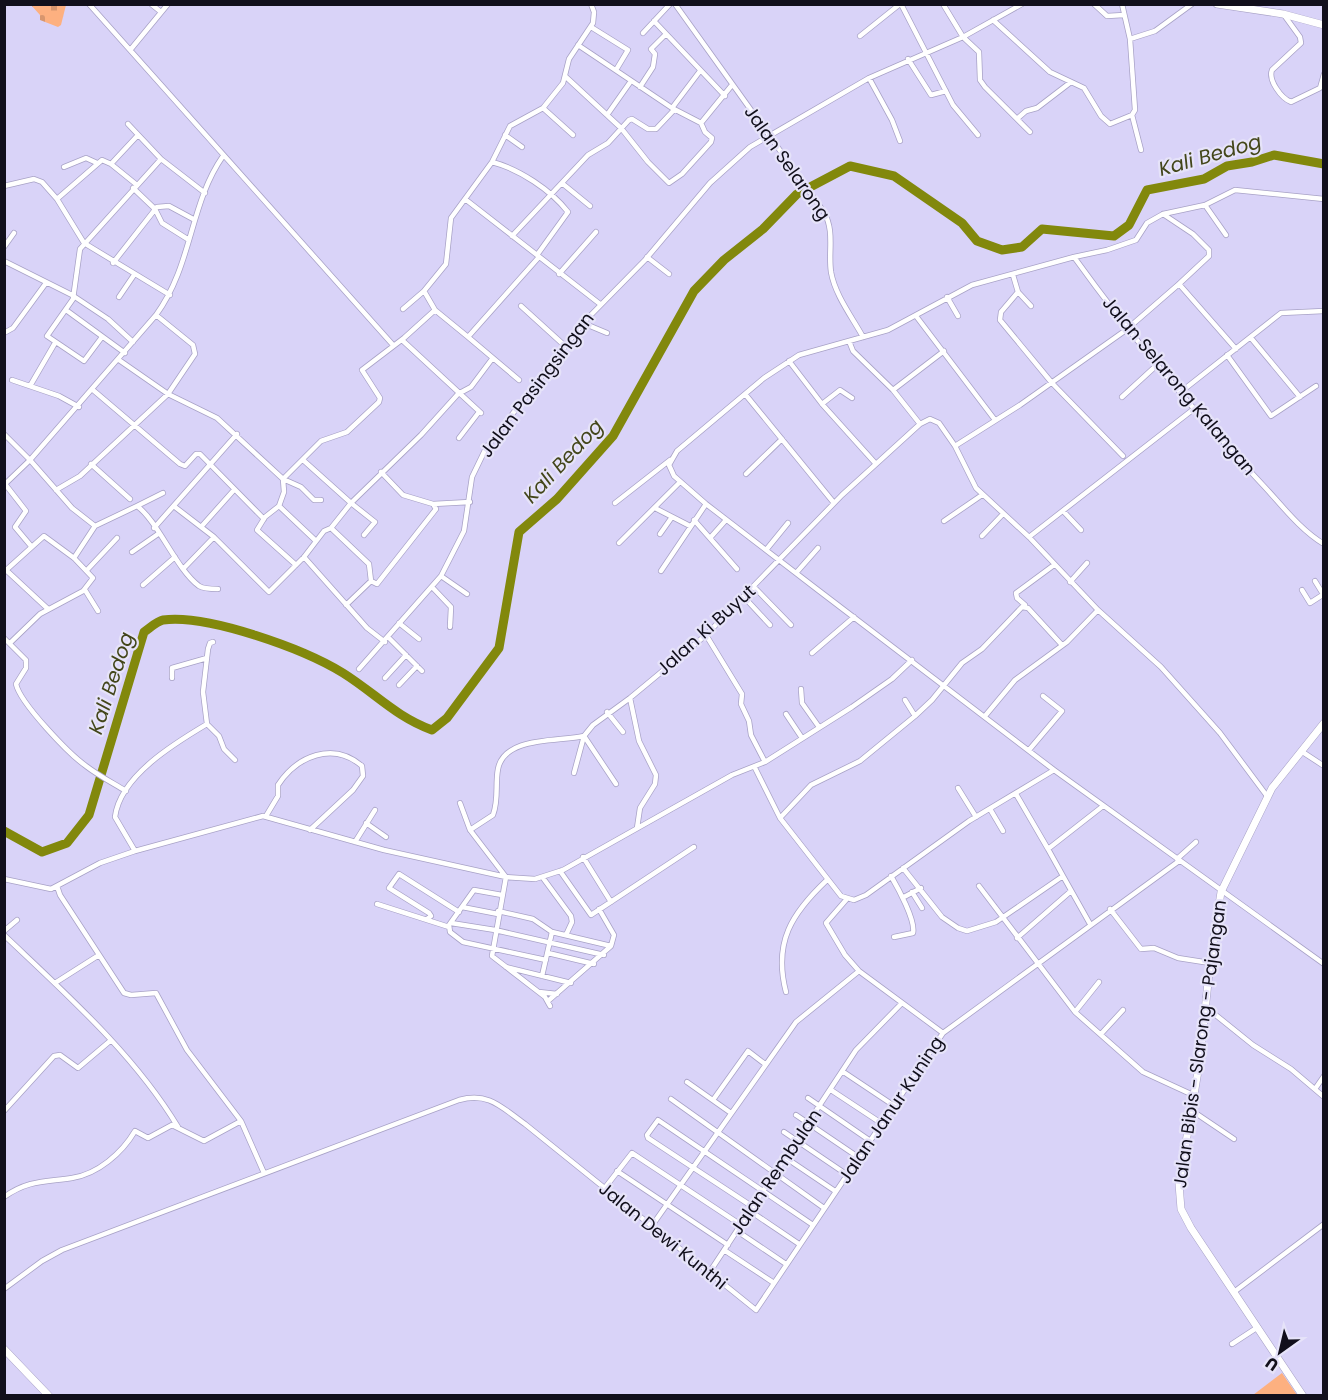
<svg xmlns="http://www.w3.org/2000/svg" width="1328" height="1400" font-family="Poppins,sans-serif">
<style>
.cemetery{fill:url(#cemetery-stones)}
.pitch{fill:#fdb080}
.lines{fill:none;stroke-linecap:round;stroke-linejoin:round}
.river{stroke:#82880c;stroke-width:9}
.street-casing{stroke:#a8a2c6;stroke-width:6}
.secondary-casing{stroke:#a8a2c6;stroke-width:8}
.street{stroke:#fff;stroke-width:4.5}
.secondary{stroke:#fff;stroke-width:7}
.labels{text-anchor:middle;stroke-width:4.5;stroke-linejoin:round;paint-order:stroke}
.street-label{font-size:18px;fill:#110f1b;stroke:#e6e3f9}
.water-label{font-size:20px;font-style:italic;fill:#43461a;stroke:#e6e3f9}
</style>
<defs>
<pattern id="cemetery-stones" width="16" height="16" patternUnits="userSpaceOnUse" patternTransform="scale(1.5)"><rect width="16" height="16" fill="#fdb080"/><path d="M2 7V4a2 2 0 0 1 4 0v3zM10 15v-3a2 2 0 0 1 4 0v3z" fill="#d8966e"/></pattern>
</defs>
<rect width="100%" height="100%" fill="#d9d3f8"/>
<!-- cemetery -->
<path class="cemetery" d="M31 5H66L61 25 58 27 40 20V15Z"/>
<!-- pitch -->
<path class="pitch" d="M1282 1373 1297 1395H1253Z"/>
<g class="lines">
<!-- river -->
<path class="river" d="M4 831 42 852 67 843 89 815 144 632C150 628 157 621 163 620 208 614 304 649 343 673 375 693 396 717 432 730L447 718 499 648 519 532 557 499 613 436 694 291 724 260 763 229 797 194 850 166 894 176 962 223 977 241 1002 250 1022 247 1042 229 1114 236 1129 225 1147 190 1204 179 1227 166 1252 162 1274 155 1324 164"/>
<!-- street casing -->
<g class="street-casing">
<path id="street" d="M89 4 393 345
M151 4 161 12
M675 4 824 212C835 232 828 251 831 272 835 295 852 317 863 337
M901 4 953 105 978 135
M943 4 963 37 979 52 980 80 985 87 1030 132
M1094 4 1107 16 1124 15
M1284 15 1300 37 1301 43 1272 70C1268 80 1281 98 1291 102L1320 88 1324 74
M993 20 1050 72 1084 88 1101 116 1110 124 1132 115 1135 110 1130 39 1122 4
M654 21 725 96
M591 27 628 50 616 70
M643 33 670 4
M860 36 900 4
M1130 39 1155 31 1192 4
M131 49 168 4
M908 59 931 95 946 91
M566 77 621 128 648 162 669 183 682 174 711 142 712 138 705 132 701 123 672 108 578 45
M869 78 892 120 900 141
M640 87 653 67 655 54 651 49 666 34
M543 108 573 135
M672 108 700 71
M607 115 631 81
M1132 115 1141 150
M1018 118 1026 111 1037 108 1071 82
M701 123 732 85
M128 124 161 159
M505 135 522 147
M492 162C519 169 551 190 568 212L537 255
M111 164 137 185
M64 167 86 158 97 163
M563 184 590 206
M4 186 34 179 42 182 57 199 84 243 170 295
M133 188 155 209 162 223 189 240
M57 199 102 160 111 164 138 135
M465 199 600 304
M1205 205 1226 235
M1163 214 1193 234 1209 250V256L1179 284
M512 236 588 155 608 143 629 120 632 119 648 129H656L674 110
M4 247 14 233
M647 257 669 274
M1074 257 1107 250 1136 240 1147 223 1163 214 1205 205 1235 190 1324 199
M4 261 72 295 108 319 133 342
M113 263 157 207 169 206 195 220
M559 274 596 232
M1013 275 1018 292 1031 306
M1018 292 1001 312 1000 320 1052 383 1123 456
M119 297 134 275
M947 297 958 316
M521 306 565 346
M403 309 424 291
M66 310 125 353
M435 310 468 337 539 257
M916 316 995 420
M583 323 607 333
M4 333 13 328 46 283
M102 337 84 361 47 336 73 299 80 249 161 159 205 193
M468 337 519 380
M1251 338 1300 397
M402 340 481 413
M849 341 853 351 893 390 944 351
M1227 355 1271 416 1316 386
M119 360 168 394 217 418 283 479 301 487 314 500H321
M789 361 822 404 876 464
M12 380 59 396 79 407
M30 386 55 343
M93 390 180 464 185 466 196 454H200L264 519
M893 390 920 424
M1182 391 1281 313 1324 311
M745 394 834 503
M1122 397 1158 364
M822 404 840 390 852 398
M4 434 30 460 156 315C193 264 189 205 223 156
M459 438 479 412
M955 446 1020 405 1126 330 1179 284 1236 349
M303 460 351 503 421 435 458 394 471 387 492 359
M91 464 130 499
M746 474 782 439
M283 479 321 441 347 432 379 402 380 398 362 370 404 338 435 310 424 291 446 264 451 218 492 162 510 126 543 108 563 83 569 59 593 23 594 12 591 4
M283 479 284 492 279 506 316 541
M5 484 26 511 15 527 31 546
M4 485 30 460 72 508 95 526 137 506C158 521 176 569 199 586 204 589 212 589 218 589
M56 490 80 476 168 394 195 354 193 345 156 315
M615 503 670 460
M433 504 470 502
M137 506 163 493
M279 506 265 517 257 530 296 565
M175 507 201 527 234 490
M655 508 690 526
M1064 512 1081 530
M694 520 737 569
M944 521 982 495
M201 527 214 537
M154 528 237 434
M331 528 369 564 371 581 377 584 436 509 433 504 403 495 381 472
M660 534 672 517
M982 536 1003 514
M1029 537 1195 408
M710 538 726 520
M619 543 680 482
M1324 544C1300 530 1280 503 1261 483 1194 412 1131 336 1074 257L972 285 888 330 799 355 764 378 677 451 669 465 674 476 706 504 818 590 1054 770 1324 964
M766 550 788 523
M132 552 158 534
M304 557 367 628 385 642
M74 558 95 526
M184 568 214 537 269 592 304 557 324 531 331 528 351 503 375 522 364 535
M6 570 48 609
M87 570 117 538
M661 571 706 504
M4 572 44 536 74 558 93 578 83 591 40 614 10 643
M796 573 818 548
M441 576 467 594
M1315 581 1323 594
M1070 582 1087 563
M143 585 175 557
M432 587 451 607 450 627
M754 587 791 625
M85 590 98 611
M1302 590 1310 603 1324 594
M744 597 770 625
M346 605 371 581
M1025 605 1017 598 1016 593 1054 565
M399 623 419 639
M706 635 742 694 741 704 749 721 751 735 765 762
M388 637 422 671
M4 638 26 660V668L16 684C20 703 69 754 86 766 99 776 113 783 126 791
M213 642 210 643 208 649 203 692 207 724 219 736 224 749 235 760
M812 653 854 617
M359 669 441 576 464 531 472 477 486 448 583 323 645 260 710 183 750 147 869 78 963 37 1022 4
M172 678V668L207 658
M385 678 406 655
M399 685 417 666
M801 689 802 703 819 727
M630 698 639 741 656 775 655 784 640 808 637 828
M905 700 915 716
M607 712 623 732
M786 714 802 738
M985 716 1015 680 1067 642 1098 610
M584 736 616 784
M1029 750 1062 711 1043 696
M1301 751 1324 766
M755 768 780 818 841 896 854 900 866 895 969 821 1054 770
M574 773 584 736 593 725 630 698 706 635 842 495 920 424 930 419 939 423 955 446 976 488 1029 537 1098 610 1161 667 1220 733 1267 796
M958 788 976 817
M1016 794 1048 849 1103 806
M460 803 470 830 506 877 492 956 545 997 550 1006
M990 809 1003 831
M266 816 278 796V785C297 756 333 741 362 766L363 776 353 790 310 830
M780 818 811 785 860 761 915 716 932 700 962 663 982 649 1022 607 1028 608 1062 645
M366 823 386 837
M470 830 493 815C499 799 495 784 498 769 504 736 559 742 584 736
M355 842 375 810
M135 851 115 817C120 776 175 743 207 724
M583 857 611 902
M1177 859 1196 842
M903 868 942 917 958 928 967 931 996 922 1063 876 1048 849
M560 871 591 915 694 847
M891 876C898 888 916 921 913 933L894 937
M1063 876 1090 924
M543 878 571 916 572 922 566 935
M4 879 51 889 100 863 135 851 263 816 384 850 506 877 535 879 563 870 732 775 765 762 852 707 892 679 912 660
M57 886 60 895 124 993 131 995 156 993 187 1050 241 1121 264 1173
M979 886 1075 1012 1143 1072 1193 1095
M912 892 922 908
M502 895 474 890 449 925 450 932 463 942 546 960
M904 897 921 888
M377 904 449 927
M462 907 498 914
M1110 909 1141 949 1154 948 1178 958 1210 963
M498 911 533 919 552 932 611 946
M427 919 431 916 429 913 389 888 399 874 459 912
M451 923 495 930 604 955
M4 931 17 920
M4 935C66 994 134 1054 178 1127
M1017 938 1071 891
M548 953 594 964
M506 967 571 983
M859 971 943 1033
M542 976 552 932
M55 983 99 955
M539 992 557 994
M786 992C773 942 792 913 827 880
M548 1001 611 946 614 935 599 909
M1207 1008 1253 1045 1291 1069 1324 1097
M1075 1012 1099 982
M1101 1034 1123 1010
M842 1071 893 1105
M687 1082 731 1113
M1315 1089 1324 1076
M831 1090 881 1123
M808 1098 869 1140
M671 1099 824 1208
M713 1100 748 1051 765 1064
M1191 1110 1234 1139
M4 1111 54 1056 60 1055 78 1068 110 1041
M796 1115 858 1157
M784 1132 846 1174
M786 1158 835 1191
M617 1171 728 1245
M604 1189 632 1153 741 1225
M4 1197C28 1180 45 1182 72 1178 98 1174 122 1153 135 1131L148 1138 172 1125 204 1141 241 1121
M753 1207 648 1138 647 1135 658 1120 813 1225
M750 1211 799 1244
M651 1227 796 1022 859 971 845 955 826 923 846 900
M737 1231 786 1264
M724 1250 774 1283
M709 1273 856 1050 901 1004
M4 1289 42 1261 62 1250 459 1100C489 1092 501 1107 525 1124L756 1310 943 1033 1179 861
M1234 1292 1324 1224
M1232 1344 1258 1327"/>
</g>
<!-- secondary casing -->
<g class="secondary-casing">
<path id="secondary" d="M1217 4 1283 14 1324 25
M4 1349 49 1396
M1303 1396 1191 1228 1181 1209 1179 1184 1200 1059 1210 963 1221 892 1272 788 1324 723"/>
</g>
<!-- street -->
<use href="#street" class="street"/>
<!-- secondary -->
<use href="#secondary" class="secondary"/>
</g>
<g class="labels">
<!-- street labels -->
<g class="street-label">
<text transform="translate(787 163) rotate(55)" y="6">Jalan Selarong</text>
<text transform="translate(537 385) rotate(-53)" y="6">Jalan Pasingsingan</text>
<text transform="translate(1179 386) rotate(50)" y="6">Jalan Selarong Kalangan</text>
<text transform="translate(706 630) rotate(-42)" y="6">Jalan Ki Buyut</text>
<text transform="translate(1200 1044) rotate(-82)" y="6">Jalan Bibis - Slarong - Pajangan</text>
<text transform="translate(891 1110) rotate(-56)" y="6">Jalan Janur Kuning</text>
<text transform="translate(776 1172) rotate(-56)" y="6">Jalan Rembulan</text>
<text transform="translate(663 1236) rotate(39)" y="6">Jalan Dewi Kunthi</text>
</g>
<!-- water labels -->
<g class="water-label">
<text transform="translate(1210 155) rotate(-16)" y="7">Kali Bedog</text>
<text transform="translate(563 461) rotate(-47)" y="7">Kali Bedog</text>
<text transform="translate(111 683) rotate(-72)" y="7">Kali Bedog</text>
</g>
</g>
<!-- border -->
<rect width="1328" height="1400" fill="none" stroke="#110f1b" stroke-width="12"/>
<!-- north arrow -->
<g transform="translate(1280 1352) rotate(214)" stroke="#e6e3f9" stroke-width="4.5" paint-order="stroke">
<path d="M0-4.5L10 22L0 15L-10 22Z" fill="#110f1b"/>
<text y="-9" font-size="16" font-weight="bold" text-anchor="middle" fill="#110f1b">U</text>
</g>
</svg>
